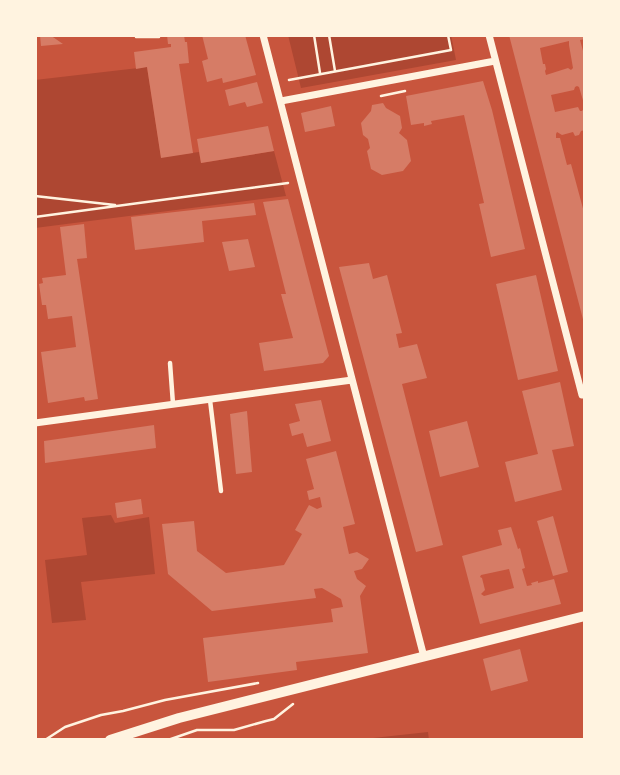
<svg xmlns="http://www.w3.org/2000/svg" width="620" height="775" font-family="'Public Sans',sans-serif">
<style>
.green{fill:#ae4732}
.building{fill:#d67c66;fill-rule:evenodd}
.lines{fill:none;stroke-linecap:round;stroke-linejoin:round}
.path{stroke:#fff3e0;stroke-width:2.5}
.service{stroke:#fff3e0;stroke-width:4.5}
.minor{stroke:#fff3e0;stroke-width:7}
.tertiary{stroke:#fff3e0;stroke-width:10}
</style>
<rect width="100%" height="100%" fill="#c8553d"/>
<!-- green -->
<path class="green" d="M288 35H451L456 60 301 88Z
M147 67 161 157 199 152 201 163 274 151 286 196 35 228V80Z
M111 515 115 523 149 517 155 574 81 582 86 620 52 623 45 560 87 555 82 518Z
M428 732 429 740H355Z"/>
<!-- building -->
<path class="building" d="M40 35H50L63 44 41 46Z
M167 35H184L185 42H187L189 63 179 64 193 153 161 158 147 67 136 69 134 52 171 47V44H168Z
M202 35H245L256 75 223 83 222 78 207 82 202 61 208 59Z
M509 35H585V39L580 40 585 58V130L581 131 579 135 575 136 573 132 562 135 557 132 556 134V138H560L567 165 571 164 585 216V327ZM569 41V45L573 68 571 70 568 68 546 75 545 71 546 69 545 64H543L540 48ZM577 86 579 87 585 107 582 111H580L578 107 555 112 551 95 574 90 575 87Z
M483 81 492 110 525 249 491 257 479 204 484 203 464 115 431 121 432 124 424 126V123L411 125 406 96Z
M257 82 263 103 247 107 245 102 229 106 225 90Z
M383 103 386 108 400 116 402 128 399 133 407 140 411 161 403 171 382 175 371 169 367 151 370 148 368 139 363 135 361 123 371 111 372 105Z
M331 106 335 126 305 132 301 113Z
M268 126 274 151 201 163 197 139Z
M288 199 329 356 323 363 264 371 259 343 293 338 281 294H286L263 202Z
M254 203 256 215 202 221 204 242 135 250 131 217Z
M84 224 87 258 77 259 98 399 85 401 84 397 48 403 41 352 76 347 72 316 48 319 46 305H42L39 284 43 283 42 278 66 275 60 227Z
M248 239 255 267 229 271 222 242Z
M369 263 373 279 387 275 402 333 396 334 399 348 417 344 427 378 402 384 443 545 416 552 339 267Z
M536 275 558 371 518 380 496 284Z
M560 382 574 446 552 450 562 490 515 502 505 462 538 454 522 391Z
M321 400 331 441 307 447 303 433 292 436 289 424 300 421 295 404Z
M247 411 252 472 236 474 230 414Z
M467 421 479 467 440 477 429 431Z
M154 425 156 448 45 463 44 441Z
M336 451 355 524 343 527 349 554 357 552 369 559 362 569 354 571 357 579 366 586 360 596 368 653 296 662 297 670 208 682 203 638 333 622 331 609 343 607 341 599 322 588 314 589 316 598 212 611 168 574 162 524 194 521 197 551 226 573 284 565 302 534 295 530 309 505 317 509 322 507 320 497 309 500 307 491 314 489 306 459Z
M141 499 143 514 117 518 115 503Z
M553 516 568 572 553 576 537 521Z
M511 527 518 549 520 548 525 568 522 569 527 586 532 585 531 583 538 581V583L554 579 561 604 480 624 462 556 502 545 498 530ZM509 569 514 588 484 596 481 594 485 590 482 578 480 577 481 575Z
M520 649 528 681 491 691 483 659Z"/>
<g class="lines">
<!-- path -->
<path class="path" d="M314 35 320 73
M329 35 335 71
M136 37H159
M289 80 451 50 448 35
M381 96 405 91
M35 196 115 205
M35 217 288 183
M45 740 65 727 101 715 123 711 165 700 258 683
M168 740 197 730H234L266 721 274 719 293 704"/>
<!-- service -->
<path class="service" d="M170 363 173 404
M210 400 221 491"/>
<!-- minor -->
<path class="minor" d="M263 35 424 657
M489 35 582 395 585 394
M281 101 495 61
M35 423 352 380"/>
<!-- tertiary -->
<path class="tertiary" d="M110 740 179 718 585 616"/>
</g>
<!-- border -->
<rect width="620" height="775" fill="none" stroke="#fff3e0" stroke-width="74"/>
</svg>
